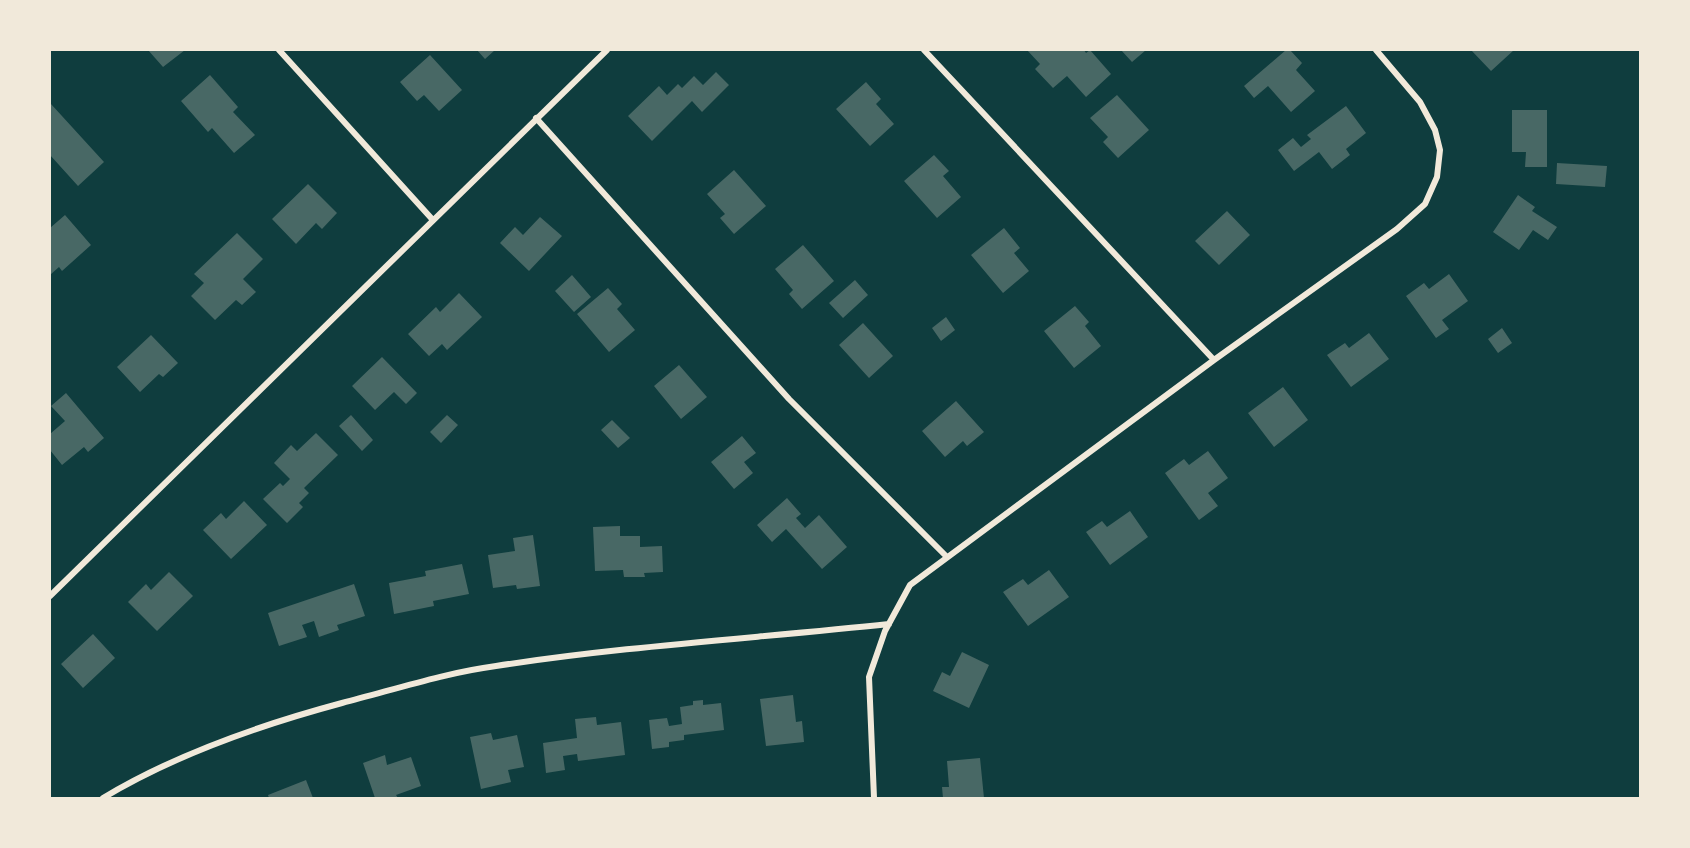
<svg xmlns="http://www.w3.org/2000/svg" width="1690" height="848" font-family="'Crimson Pro',serif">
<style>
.building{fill:#486865}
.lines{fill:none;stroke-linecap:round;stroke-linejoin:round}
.minor{stroke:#f1e9da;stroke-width:6}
</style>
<rect width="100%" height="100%" fill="#0f3d3e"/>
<!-- building -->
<path class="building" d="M148 50H185L163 67Z
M477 50H495L485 59Z
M1027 50H1084L1086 53 1090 50 1111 74 1086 97 1067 76 1053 88 1035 69 1040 64Z
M1121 50H1146L1132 62Z
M1286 50H1290L1302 63 1296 70 1315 91 1291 112 1268 86 1254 98 1244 86Z
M1471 50H1514L1491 71Z
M430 55 462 90 439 111 424 95 417 101 400 82Z
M716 72 729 85 702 112 692 101 652 141 628 116 659 86 667 95 678 84 682 88 694 76 703 85Z
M210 75 238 107 233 112 255 135 234 153 212 128 208 132 181 101Z
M866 82 881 99 876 104 894 124 870 146 836 109Z
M1117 95 1149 130 1118 158 1103 142 1108 137 1090 118Z
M51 104 104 162 78 186 50 155Z
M1346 106 1366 133 1346 149 1350 155 1332 169 1319 152 1294 171 1278 150 1293 138 1301 147 1311 139 1307 135Z
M1512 110H1547V167H1525L1526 152H1512Z
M934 155 949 171 943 176 961 197 937 218 904 181Z
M1557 163 1607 166 1605 187 1556 184Z
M734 170 766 206 734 234 720 218 725 214 707 194Z
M308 184 337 213 322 229 316 223 296 244 272 219Z
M1518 195 1535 207 1532 211 1557 227 1548 240 1533 230 1519 250 1493 232Z
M1227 211 1250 235 1219 265 1195 241Z
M65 215 91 245 62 271 59 267 50 275V228Z
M540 217 562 236 529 271 500 243 515 227 523 235Z
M1004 228 1020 248 1014 253 1029 271 1003 293 971 255Z
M237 233 263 259 243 279 256 292 242 305 236 300 215 320 191 296 204 283 194 274Z
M803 245 834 281 802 309 789 294 793 290 775 269Z
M1449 274 1468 301 1442 320 1449 329 1436 338 1406 296 1424 283 1429 289Z
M572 275 591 297 574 312 555 291Z
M855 280 868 295 843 318 829 303Z
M608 288 622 304 617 309 635 330 609 352 577 314Z
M459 293 482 317 447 350 442 344 429 356 408 334 436 307 440 312Z
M1075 306 1089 322 1085 326 1101 346 1074 368 1044 331Z
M946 317 955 330 941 341 932 328Z
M863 323 893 356 869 378 839 345Z
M1502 328 1512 343 1498 353 1488 339Z
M1369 333 1389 359 1351 387 1327 355 1345 343 1349 348Z
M151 335 178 363 163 377 159 374 140 392 117 367Z
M382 357 417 393 406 404 394 392 375 410 352 386Z
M679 365 707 397 681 419 654 386Z
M1283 387 1308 420 1274 447 1248 413Z
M66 393 104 438 88 452 84 447 62 465 50 450V434L65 421 51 406Z
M956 401 984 432 967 446 963 441 945 457 922 431Z
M351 415 373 440 362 451 339 426Z
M447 415 458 425 441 443 430 432Z
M612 420 630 438 618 448 601 430Z
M316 433 338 455 304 488 309 493 299 503 303 507 287 523 263 499 280 483 283 486 290 479 274 463 291 445 297 451Z
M742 436 756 453 744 462 753 473 734 489 711 462Z
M1208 451 1228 478 1208 493 1218 506 1199 520 1165 473 1184 459 1189 465Z
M787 498 801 514 796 518 805 528 819 515 847 547 822 569 786 529 772 542 757 525Z
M244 501 267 525 231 559 203 530 221 513 226 519Z
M1130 511 1148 537 1110 565 1086 532 1102 521 1107 527Z
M620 526V536H640V547L662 546 663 572 644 573 645 577H624L623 570 595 571 593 527Z
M533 535 540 586 517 589 516 585 493 588 488 555 515 551 513 538Z
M462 564 469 594 433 601 434 606 394 614 389 583 426 576 425 571Z
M1049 570 1069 597 1028 626 1003 592 1023 579 1028 585Z
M169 572 193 596 157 631 128 602 146 584 151 590Z
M354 584 365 616 337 625 339 630 319 637 314 621 302 625 307 637 279 646 268 613Z
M93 634 115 658 83 688 61 664Z
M962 652 989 665 969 708 933 691 942 672 950 676Z
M793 695 796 722 802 721 804 742 766 746 760 699Z
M703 700V705L721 703 724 730 684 735V740L669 742V747L652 749 649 720 667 718 669 726 682 724 680 707 693 705V701Z
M596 717 597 725 621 722 625 755 578 761 577 754 563 756 565 770 546 773 543 743 577 738 575 719Z
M491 733 493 740 517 735 524 767 508 770 511 782 481 789 470 737Z
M385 755 387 765 411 757 421 786 396 795 398 798H375L363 763Z
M980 758 984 798H943L942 787H949L947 761Z
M306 780 313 798H269L268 795Z"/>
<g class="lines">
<!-- minor -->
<path class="minor" d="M279 50 432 219
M924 50 1214 360
M536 118 789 399 946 556
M50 596 607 50
M103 798C176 754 260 725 342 703 393 690 444 673 496 666 626 646 758 638 889 624
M874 798 869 677 885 631 910 585 1214 360 1397 229 1425 204 1437 177 1440 150 1435 130 1420 102 1376 50"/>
</g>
<!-- border -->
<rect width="1690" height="848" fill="none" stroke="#f1e9da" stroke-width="102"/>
</svg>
